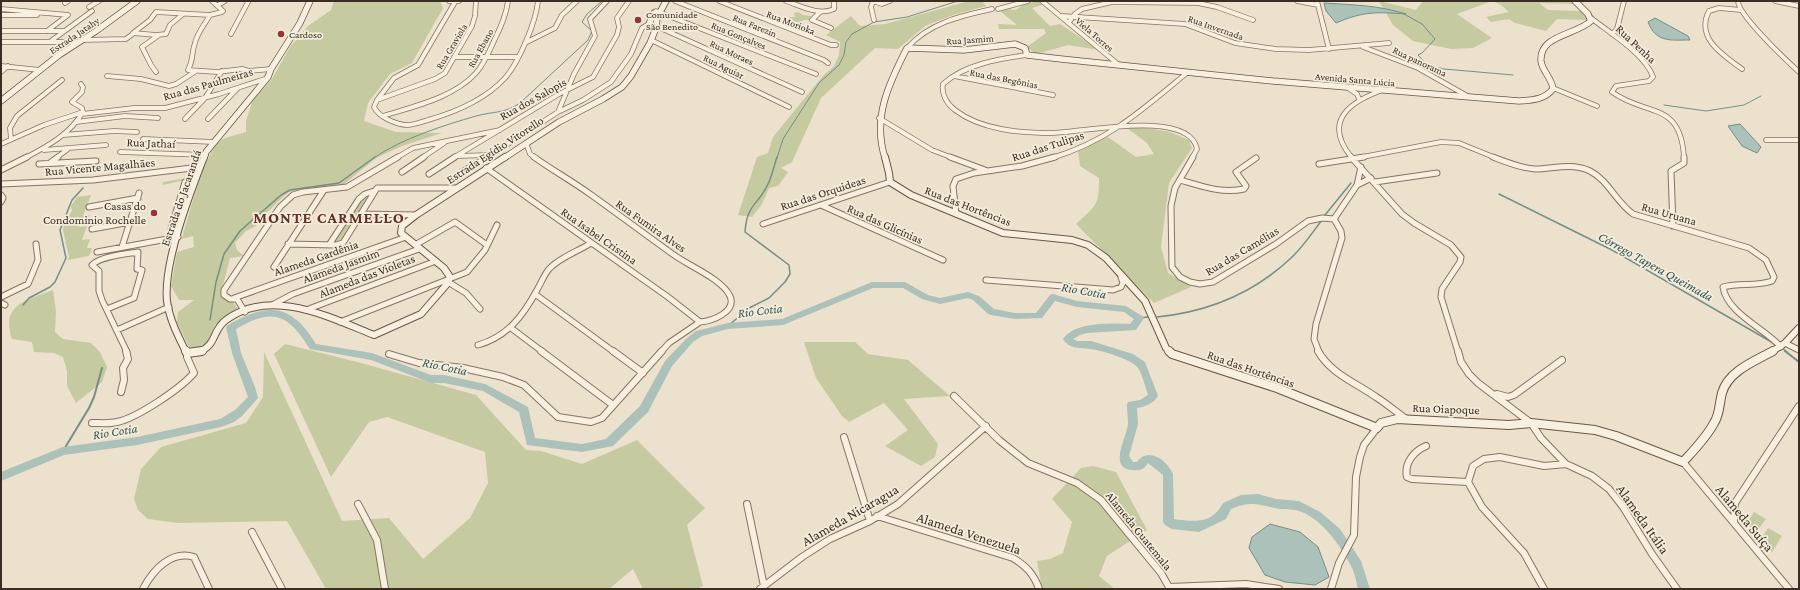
<svg xmlns="http://www.w3.org/2000/svg" width="1800" height="590" font-family="'Crimson Pro',serif">
<style>
.green{fill:#c6caa0}
.water{fill:#acc1ba;stroke:#738f87}
.lines{fill:none;stroke-linecap:round;stroke-linejoin:round}
.stream-far2{stroke:#738f87;stroke-width:1}
.stream-far1{stroke:#738f87;stroke-width:1.5}
.stream{stroke:#738f87;stroke-width:2}
.river{fill:#acc1ba;fill-rule:evenodd}
.street-far2-casing{stroke:#887461;stroke-width:5.5}
.street-far1-casing{stroke:#887461;stroke-width:7}
.street-casing{stroke:#887461;stroke-width:8}
.secondary-far2-casing{stroke:#6a5644;stroke-width:7}
.secondary-far1-casing{stroke:#6a5644;stroke-width:8}
.secondary-casing{stroke:#6a5644;stroke-width:10}
.street-far2{stroke:#f7efdf;stroke-width:4}
.street-far1{stroke:#f7efdf;stroke-width:5}
.street{stroke:#f7efdf;stroke-width:6}
.secondary-far2{stroke:#f7efdf;stroke-width:5.5}
.secondary-far1{stroke:#f7efdf;stroke-width:6}
.secondary{stroke:#f7efdf;stroke-width:8}
.poi-dot{fill:#92363a;stroke:#f4ecdb;stroke-width:1.5}
.labels{text-anchor:middle;stroke-width:3.5;stroke-linejoin:round;paint-order:stroke}
.far-poi-label{font-size:10px;fill:#3a2d23;stroke:#f4ecdb;text-anchor:start}
.far-street-label{font-size:10px;fill:#3a2d23;stroke:#f4ecdb}
.street-label{font-size:12px;fill:#3a2d23;stroke:#f4ecdb}
.poi-label{font-size:12px;fill:#3a2d23;stroke:#f4ecdb;text-anchor:end}
.water-label{font-size:13px;font-style:italic;fill:#345855;stroke:#f4ecdb}
.near-street-label{font-size:14px;fill:#3a2d23;stroke:#f4ecdb}
.district-label{font-size:16px;font-weight:bold;letter-spacing:1px;fill:#633126;stroke:#f4ecdb}
</style>
<rect width="100%" height="100%" fill="#ece1cc"/>
<!-- green -->
<path class="green" d="M334 1H440L443 8 412 63 390 74 368 103 364 121 396 132 442 133 402 146 376 158 343 185 289 192 284 196 258 221 256 226 246 231 235 243 237 250 244 256 230 258 221 293 223 299 233 302 239 311 215 325 205 346 199 348 189 347 177 322 178 312 194 300H179L171 286 177 252 194 247 193 236 182 239C187 221 206 149 220 141 227 136 238 135 246 132V121L252 102 272 79 290 47 308 26 331 10Z
M969 1H982L986 6 953 15 925 26 898 49 875 48 821 98 792 162 781 168 788 172 778 186 769 188 762 204 752 217 738 215 757 157 768 153 773 137 822 77 834 66 839 55 840 42 826 35 851 16 860 26 885 24Z
M1039 1 1042 5 1032 8 1050 26 1060 24 1099 50 1068 45 1036 54 1027 47 1046 33 1044 29H999L998 24 1017 25 1000 11 1008 9 1016 10 1024 4Z
M1379 1 1416 10 1423 1H1492L1457 14 1492 38 1473 48 1451 49 1413 41 1393 25Z
M1493 1H1569L1575 4 1539 3 1548 10 1581 11 1588 20 1557 19 1546 31 1515 23 1509 19 1491 22 1486 17 1509 12 1501 5Z
M798 12 803 15 811 16 809 20H804L797 25 786 20 790 17H795L794 13Z
M1142 127 1170 132 1189 140 1192 148 1169 183 1161 247 1168 273 1191 287 1154 303 1076 224C1096 205 1099 207 1099 178L1080 166 1078 151 1108 137 1136 157 1154 154 1147 143 1127 128Z
M192 177 174 236 170 237 186 180 162 185 163 182Z
M91 195 83 216 90 215 88 220 81 222 79 227 87 226 82 240 90 239 87 248H92L89 256 68 260 69 257 63 230 65 221 72 211 71 206 77 197Z
M362 197 367 198 340 242 332 243Z
M53 290 56 311 55 332 63 339 91 343 100 352 107 367 102 382 76 403 67 386V371L63 357 54 353 34 352 32 342 12 339C0 304 27 300 53 290Z
M804 342H855L868 354 908 360 950 396 904 399 938 444 935 457 921 466 885 446 908 430 884 403 849 422 842 416 816 378Z
M285 344 361 363 476 395 526 450 541 451 582 464 637 440 705 508 687 525 703 586 697 589H643L633 569 609 589H326L287 521 178 523 148 519 138 510 134 499 141 469 161 447 246 423 263 397 264 352 342 521 389 518 423 559 470 518 488 483 485 452 387 417 369 422 331 477 274 354Z
M1093 466 1116 472 1147 530 1107 556 1099 576 1115 589H1042L1037 561 1050 559 1063 553 1072 522 1052 499 1081 468Z
M1754 512 1766 519 1757 531 1746 524Z
M1768 528 1782 536 1772 552 1758 543Z"/>
<!-- water -->
<path class="water" d="M1324 3C1354 5 1377 5 1406 14 1377 12 1364 11 1336 23L1326 11Z
M1655 18 1688 36 1690 40C1671 40 1656 43 1648 22Z
M1740 124 1761 147 1757 153 1742 146 1728 126Z
M1270 524 1300 532 1318 547 1329 577 1315 585 1285 582 1265 575 1249 548 1252 537Z"/>
<g class="lines">
<!-- stream-far2 -->
<path class="stream-far2" d="M1404 14 1422 24 1435 39 1422 53 1418 55 1427 65 1444 69 1513 75
M1664 105 1706 111 1744 105 1761 96
M374 158C400 139 445 125 476 116 494 111 504 114 520 103L588 40 592 31 582 22 587 14 602 1
M777 158 783 139 819 83 839 65 844 55 846 42 852 34 874 22 907 17 958 1"/>
<!-- stream-far1 -->
<path class="stream-far1" d="M1499 194 1612 250 1775 344
M1325 215 1351 183
M23 305 29 298 50 287 55 282 66 258 60 230 72 200 83 188
M1157 317C1208 312 1253 294 1291 258 1303 247 1312 233 1322 220
M1139 318 1148 317
M210 320 216 282 224 254 240 231 281 195 290 190 339 183 375 157
M728 326 749 308 769 298 785 282 790 274 789 265 745 232C747 203 758 206 768 184 772 176 774 166 777 157
M1782 348 1787 352"/>
<!-- stream -->
<path class="stream" d="M1785 351 1799 362
M63 451 89 408 94 397 102 368"/>
<!-- river -->
<path class="river" d="M872 282H905L928 295 940 298 968 292 979 296 994 309 1015 313H1036L1050 295 1053 294 1077 301 1126 306 1142 316 1144 318 1136 330 1087 333 1080 335 1073 339 1077 341H1091L1133 354 1145 362 1158 396C1154 403 1145 407 1137 408L1138 424 1129 456 1133 462H1137C1149 446 1167 461 1173 474L1174 519C1195 522 1212 524 1223 503L1241 495 1258 494 1276 499 1299 501 1320 512 1340 529 1361 561 1370 589H1358C1356 581 1355 573 1351 566 1341 546 1320 516 1296 510 1289 509 1282 510 1275 508 1256 504 1250 501 1231 509L1226 519 1199 532 1172 529 1165 525 1163 522V475L1148 463C1144 469 1141 471 1133 470 1107 469 1127 437 1128 424 1128 418 1127 411 1127 405L1128 402 1140 400 1148 395C1145 386 1143 376 1138 368 1133 360 1101 350 1090 349 1079 347 1070 350 1063 339 1074 322 1112 323 1130 324L1134 319 1124 312 1077 307 1055 301 1042 318 1015 319 991 315 988 314 973 300 968 298 940 304 922 299 903 288H873L783 325 728 329 702 336 693 342 672 366 648 412 613 446 582 452 527 445 519 412 483 391 444 383H431L371 360 310 349C288 314 273 307 236 329L241 353 255 387 258 398 242 416 234 422 221 427 137 445 64 455 1 481V472L63 447 137 437 220 419 235 410 248 397 232 353 226 327 228 325C268 302 291 303 316 344L372 353 431 375H444L485 384 528 407 535 438 582 444 606 439 640 406 665 361 687 338 696 331 728 323 782 319Z"/>
<!-- street-far2 casing -->
<g class="street-far2-casing">
<path id="street-far2" d="M449 1H459
M675 1 824 60 828 63
M719 1 831 45H836
M786 1C801 6 819 16 834 9V1
M873 1 871 7 874 20
M873 1 882 4 890 1
M1042 1 1119 65
M1297 1 1318 5
M1317 1 1329 49
M1738 1C1738 15 1787 61 1799 72
M1775 1 1799 6
M455 2 418 65 394 78 377 100 374 107C377 113 381 116 387 119 393 122 400 125 407 125 414 125 422 122 428 120 456 112 485 100 505 78 519 62 536 22 538 1
M65 3 68 1
M218 5 225 1
M89 7 99 1
M1 9 68 15 47 31
M998 9 1028 1
M1741 10 1719 8 1709 11C1695 38 1723 55 1742 69
M656 11 816 74
M820 12 812 20 831 28
M183 14 170 25 166 34 156 35 133 33 150 20 156 12 210 15 222 12 223 11 212 1
M1 15H37
M210 15C205 24 197 33 195 43 191 54 194 59 188 70L217 72 242 69 249 71 271 69
M1062 16 1185 24 1235 43 1276 49 1309 50 1389 43
M1591 18C1610 33 1645 54 1653 77L1649 81 1616 86 1612 92C1646 117 1681 100 1684 158
M1069 22 1075 14 1082 9 1112 2 1198 3 1217 7 1253 20
M656 26 802 92
M1 31H64
M231 34 248 2
M1612 34 1617 29 1624 1
M83 40 126 39 134 33
M651 40 789 107
M51 41 92 11
M1 42H80
M525 43 555 28 562 15 577 1
M1363 47 1418 68 1469 97
M907 48C929 23 960 16 992 9
M1027 55C999 59 965 64 943 84 941 94 947 104 955 110 981 130 1020 133 1052 133 1080 133 1189 108 1197 149L1192 158
M455 57H517
M1 66 40 70
M1 72 8 66
M156 72 151 65 142 47 159 35
M107 76 141 79 169 86 176 84 196 71
M954 76 1053 95
M216 83 250 72
M81 84 83 87 82 92 72 102 82 108 83 112
M1348 88 1357 94 1359 99
M1553 88 1597 106
M377 100 435 79 445 73 472 26 475 16 476 1
M558 112 574 74 595 36 590 19 607 1
M82 114 134 108H165L219 94 268 78
M383 116C415 106 453 98 476 73 484 64 489 52 494 41 500 28 506 16 508 1
M879 118 932 150 953 158
M185 119 205 98 222 71
M208 119 237 89
M76 122 125 116 158 118
M63 135 114 131 137 132
M11 139 10 128 17 116 62 80
M143 139 214 142
M1766 140H1799
M526 143 530 154 536 158
M1 144 44 125 83 112
M44 150 106 145
M120 152 206 155
M458 156 488 155
M25 158C48 146 70 134 83 112
M56 158 68 149
M396 158 413 148 500 130
M422 158 444 143
M453 158 559 94 593 77 617 35 619 27 617 18 629 1
M486 158 558 112 583 100 611 82 631 54 642 28 649 24
M1052 158C1110 140 1142 110 1188 72
M1352 158C1324 124 1345 104 1380 91
M1357 158 1441 142 1459 143 1496 158"/>
</g>
<!-- street-far1 casing -->
<g class="street-far1-casing">
<path id="street-far1" d="M534 157C552 170 572 181 590 194 618 214 646 235 674 255 689 266 722 279 730 296 737 312 712 321 700 322
M950 157 985 170
M1193 157 1175 188 1171 206 1172 267 1180 277 1190 282 1200 284 1213 282 1276 244 1308 221 1322 218 1334 219 1341 231 1342 238 1316 324 1314 339 1319 352
M1351 157 1402 214 1414 223 1451 245 1461 257 1460 262 1442 289 1441 297 1458 352
M1493 157C1506 162 1520 168 1535 169 1553 169 1572 162 1590 171 1608 180 1616 202 1633 214L1749 248 1766 260 1774 277 1772 281C1756 287 1739 282 1723 287 1727 313 1764 328 1781 347
M51 162 58 157
M39 164 96 161
M1319 164 1364 157
M486 168 668 297 700 322
M1 170 27 157
M402 172 424 157
M462 172 488 157
M429 174 455 157
M1180 180C1201 186 1222 194 1244 189L1246 186 1236 172 1256 158
M1375 182 1437 173
M1 184 93 180 200 167
M1357 185 1361 167
M1 195 3 198 1 202
M821 205 943 260
M89 207 138 198
M362 214 416 215
M956 214 953 186 956 179 974 173 1022 166 1055 157
M1334 219 1357 185 1371 178
M763 224 890 182
M1673 226 1671 171 1684 163V157
M92 229 130 222
M168 239 185 182
M288 244 336 245 343 243 377 188H455
M329 245 359 199 365 194 374 191
M415 245 455 222 487 245
M122 247 139 193
M97 252 178 237
M274 267 324 190
M986 280 1113 290 1121 287 1123 283 1121 277
M448 282 466 293 480 309
M535 294 614 352
M1 297 28 284 38 260 36 244
M234 298 406 237
M1 303 5 305
M272 305 293 294 419 249
M107 309 134 298 142 270 137 269 138 252C126 254 101 256 92 265L99 271V291L102 300 127 352
M306 310 436 261
M245 312 237 299H230L224 295V290L280 207 293 195 303 192 347 187 398 157
M340 322 467 272 485 250 497 225
M511 328 543 352
M117 330 169 307
M1785 343 1799 350
M478 345C507 337 523 316 537 290 541 283 544 275 549 269 560 257 577 252 591 243
M661 352 669 343 700 322"/>
</g>
<!-- street casing -->
<g class="street-casing">
<path id="street" d="M541 351 613 405
M613 351 643 373
M1318 351C1330 373 1356 383 1376 397 1386 403 1396 412 1406 419
M1458 351 1461 362 1469 374 1478 383 1531 423 1541 438 1566 464 1592 476 1609 489 1623 507 1652 554 1677 589
M389 354 419 363 463 368 503 377 524 385 558 417 591 422 602 418 662 351
M121 392 124 380 123 368 128 359 126 351
M1497 394 1508 397 1514 395 1562 360
M954 396 999 440 1028 463 1077 483 1101 500 1161 573 1170 589
M92 423C100 423 109 424 117 422 137 418 180 389 194 373L187 357
M844 437 870 521
M1426 446C1414 451 1404 463 1407 477L1412 479 1468 482
M1683 462 1789 589
M358 504 377 540 385 589
M747 504 764 586
M877 516 1013 558C1026 566 1034 574 1039 589
M1734 523 1735 503 1799 406
M252 532 282 589
M1169 587 1246 584 1279 589
M143 589C153 570 171 550 194 557L209 589
M760 589 802 557 830 539 870 521 898 504 986 426
M1331 589 1339 563 1354 535 1356 477 1360 457 1364 445 1377 428
M1544 589 1524 553 1482 507 1468 482 1473 466 1484 459 1500 457 1544 466 1566 464"/>
</g>
<!-- secondary-far2 casing -->
<g class="secondary-far2-casing">
<path id="secondary-far2" d="M649 24 654 13
M1 101 59 55 96 31 137 1
M204 158 206 152 268 77 271 69 300 23 310 1
M504 158 559 122 603 99 622 87 631 76 650 43 656 28 657 18 666 1
M885 158C872 118 889 83 907 48L964 50 1015 44 1025 48 1027 55 1061 59 1273 81 1519 101C1532 100 1544 100 1553 89 1552 78 1542 71 1541 61 1539 35 1576 35 1591 21L1588 14 1575 1"/>
</g>
<!-- secondary-far1 casing -->
<g class="secondary-far1-casing">
<path id="secondary-far1" d="M885 157 889 173 890 182 911 195 1003 233 1072 240 1088 245 1106 258 1145 301 1166 348 1170 352
M186 352C178 336 169 318 167 301 163 263 190 193 204 157
M199 352C217 345 212 330 226 320 271 287 329 317 374 335L421 314 447 284 450 277 444 268 401 233 402 226 416 215 505 157
M1771 352 1785 343 1799 328"/>
</g>
<!-- secondary casing -->
<g class="secondary-casing">
<path id="secondary" d="M186 351 187 353 202 351
M1169 351 1172 354 1277 388 1377 428 1381 423 1397 419 1509 425 1531 423 1595 430 1616 436 1683 462C1694 450 1706 438 1714 423 1720 414 1719 404 1722 393 1728 371 1755 361 1773 351"/>
</g>
<!-- street-far2 -->
<use href="#street-far2" class="street-far2"/>
<!-- street-far1 -->
<use href="#street-far1" class="street-far1"/>
<!-- street -->
<use href="#street" class="street"/>
<!-- secondary-far2 -->
<use href="#secondary-far2" class="secondary-far2"/>
<!-- secondary-far1 -->
<use href="#secondary-far1" class="secondary-far1"/>
<!-- secondary -->
<use href="#secondary" class="secondary"/>
</g>
<!-- markers -->
<g class="poi-dot">
<circle cx="638" cy="20" r="4"/>
<circle cx="281" cy="34" r="4"/>
<circle cx="154" cy="213" r="4"/>
</g>
<g class="labels">
<!-- far-poi labels -->
<g class="far-poi-label">
<text x="646" y="18">Comunidade<tspan x="646" dy="12">São Benedito</tspan></text>
<text x="289" y="38">Cardoso</text>
</g>
<!-- far-street labels -->
<g class="far-street-label">
<text transform="translate(791 22) rotate(21)" y="4">Rua Morioka</text>
<text transform="translate(755 25) rotate(22)" y="4">Rua Farezin</text>
<text transform="translate(1216 27) rotate(19)" y="4">Rua Invernada</text>
<text transform="translate(1095 34) rotate(41)" y="4">Viela Torres</text>
<text transform="translate(74 35) rotate(-34)" y="4">Estrada Jatahy</text>
<text transform="translate(739 35) rotate(22)" y="4">Rua Gonçalves</text>
<text transform="translate(970 39) rotate(-4)" y="4">Rua Jasmim</text>
<text transform="translate(451 46) rotate(-59)" y="4">Rua Graviola</text>
<text transform="translate(480 48) rotate(-61)" y="4">Rua Ebano</text>
<text transform="translate(732 52) rotate(25)" y="4">Rua Moraes</text>
<text transform="translate(1420 61) rotate(25)" y="4">Rua panorama</text>
<text transform="translate(724 66) rotate(26)" y="4">Rua Aguiar</text>
<text transform="translate(1004 78) rotate(11)" y="4">Rua das Begônias</text>
<text transform="translate(1355 79) rotate(5)" y="4">Avenida Santa Lúcia</text>
</g>
<!-- street labels -->
<g class="street-label">
<text transform="translate(1636 44) rotate(43)" y="4">Rua Penha</text>
<text transform="translate(208 84) rotate(-16)" y="4">Rua das Paulmeiras</text>
<text transform="translate(533 99) rotate(-29)" y="4">Rua dos Salopis</text>
<text transform="translate(151 143) rotate(2)" y="4">Rua Jathaí</text>
<text transform="translate(1048 146) rotate(-18)" y="4">Rua das Tulipas</text>
<text transform="translate(495 150) rotate(-33)" y="4">Estrada Egídio Vitorello</text>
<text transform="translate(100 167) rotate(-5)" y="4">Rua Vicente Magalhães</text>
<text transform="translate(823 193) rotate(-18)" y="4">Rua das Orquideas</text>
<text transform="translate(181 198) rotate(-71)" y="4">Estrada do Jacarandá</text>
<text transform="translate(968 206) rotate(21)" y="4">Rua das Hortências</text>
<text transform="translate(1669 214) rotate(16)" y="4">Rua Uruana</text>
<text transform="translate(885 224) rotate(24)" y="4">Rua das Glicínias</text>
<text transform="translate(651 226) rotate(35)" y="4">Rua Fumira Alves</text>
<text transform="translate(599 236) rotate(35)" y="4">Rua Isabel Cristina</text>
<text transform="translate(1242 251) rotate(-31)" y="4">Rua das Camélias</text>
<text transform="translate(316 258) rotate(-19)" y="4">Alameda Gardênia</text>
<text transform="translate(341 266) rotate(-20)" y="4">Alameda Jasmim</text>
<text transform="translate(367 276) rotate(-21)" y="4">Alameda das Violetas</text>
<text transform="translate(1251 369) rotate(19)" y="4">Rua das Hortências</text>
<text transform="translate(1446 409) rotate(2)" y="4">Rua Oiapoque</text>
<text transform="translate(1139 531) rotate(51)" y="4">Alameda Guatemala</text>
</g>
<!-- poi labels -->
<g class="poi-label">
<text x="146" y="210">Casas do<tspan x="146" dy="14">Condominio Rochelle</tspan></text>
</g>
<!-- water labels -->
<g class="water-label">
<text transform="translate(1656 266) rotate(29)" y="5">Córrego Tapera Queimada</text>
<text transform="translate(1084 290) rotate(10)" y="5">Rio Cotia</text>
<text transform="translate(760 310) rotate(-7)" y="5">Rio Cotia</text>
<text transform="translate(445 366) rotate(12)" y="5">Rio Cotia</text>
<text transform="translate(115 431) rotate(-9)" y="5">Rio Cotia</text>
</g>
<!-- near-street labels -->
<g class="near-street-label">
<text transform="translate(850 515) rotate(-30)" y="5">Alameda Nicaragua</text>
<text transform="translate(1745 518) rotate(50)" y="5">Alameda Suíça</text>
<text transform="translate(1643 519) rotate(55)" y="5">Alameda Itália</text>
<text transform="translate(969 533) rotate(18)" y="5">Alameda Venezuela</text>
</g>
<!-- district labels -->
<g class="district-label">
<text x="329" y="223">MONTE CARMELLO</text>
</g>
</g>
<!-- border -->
<rect width="1800" height="590" fill="none" stroke="#3a2d23" stroke-width="4"/>
</svg>
